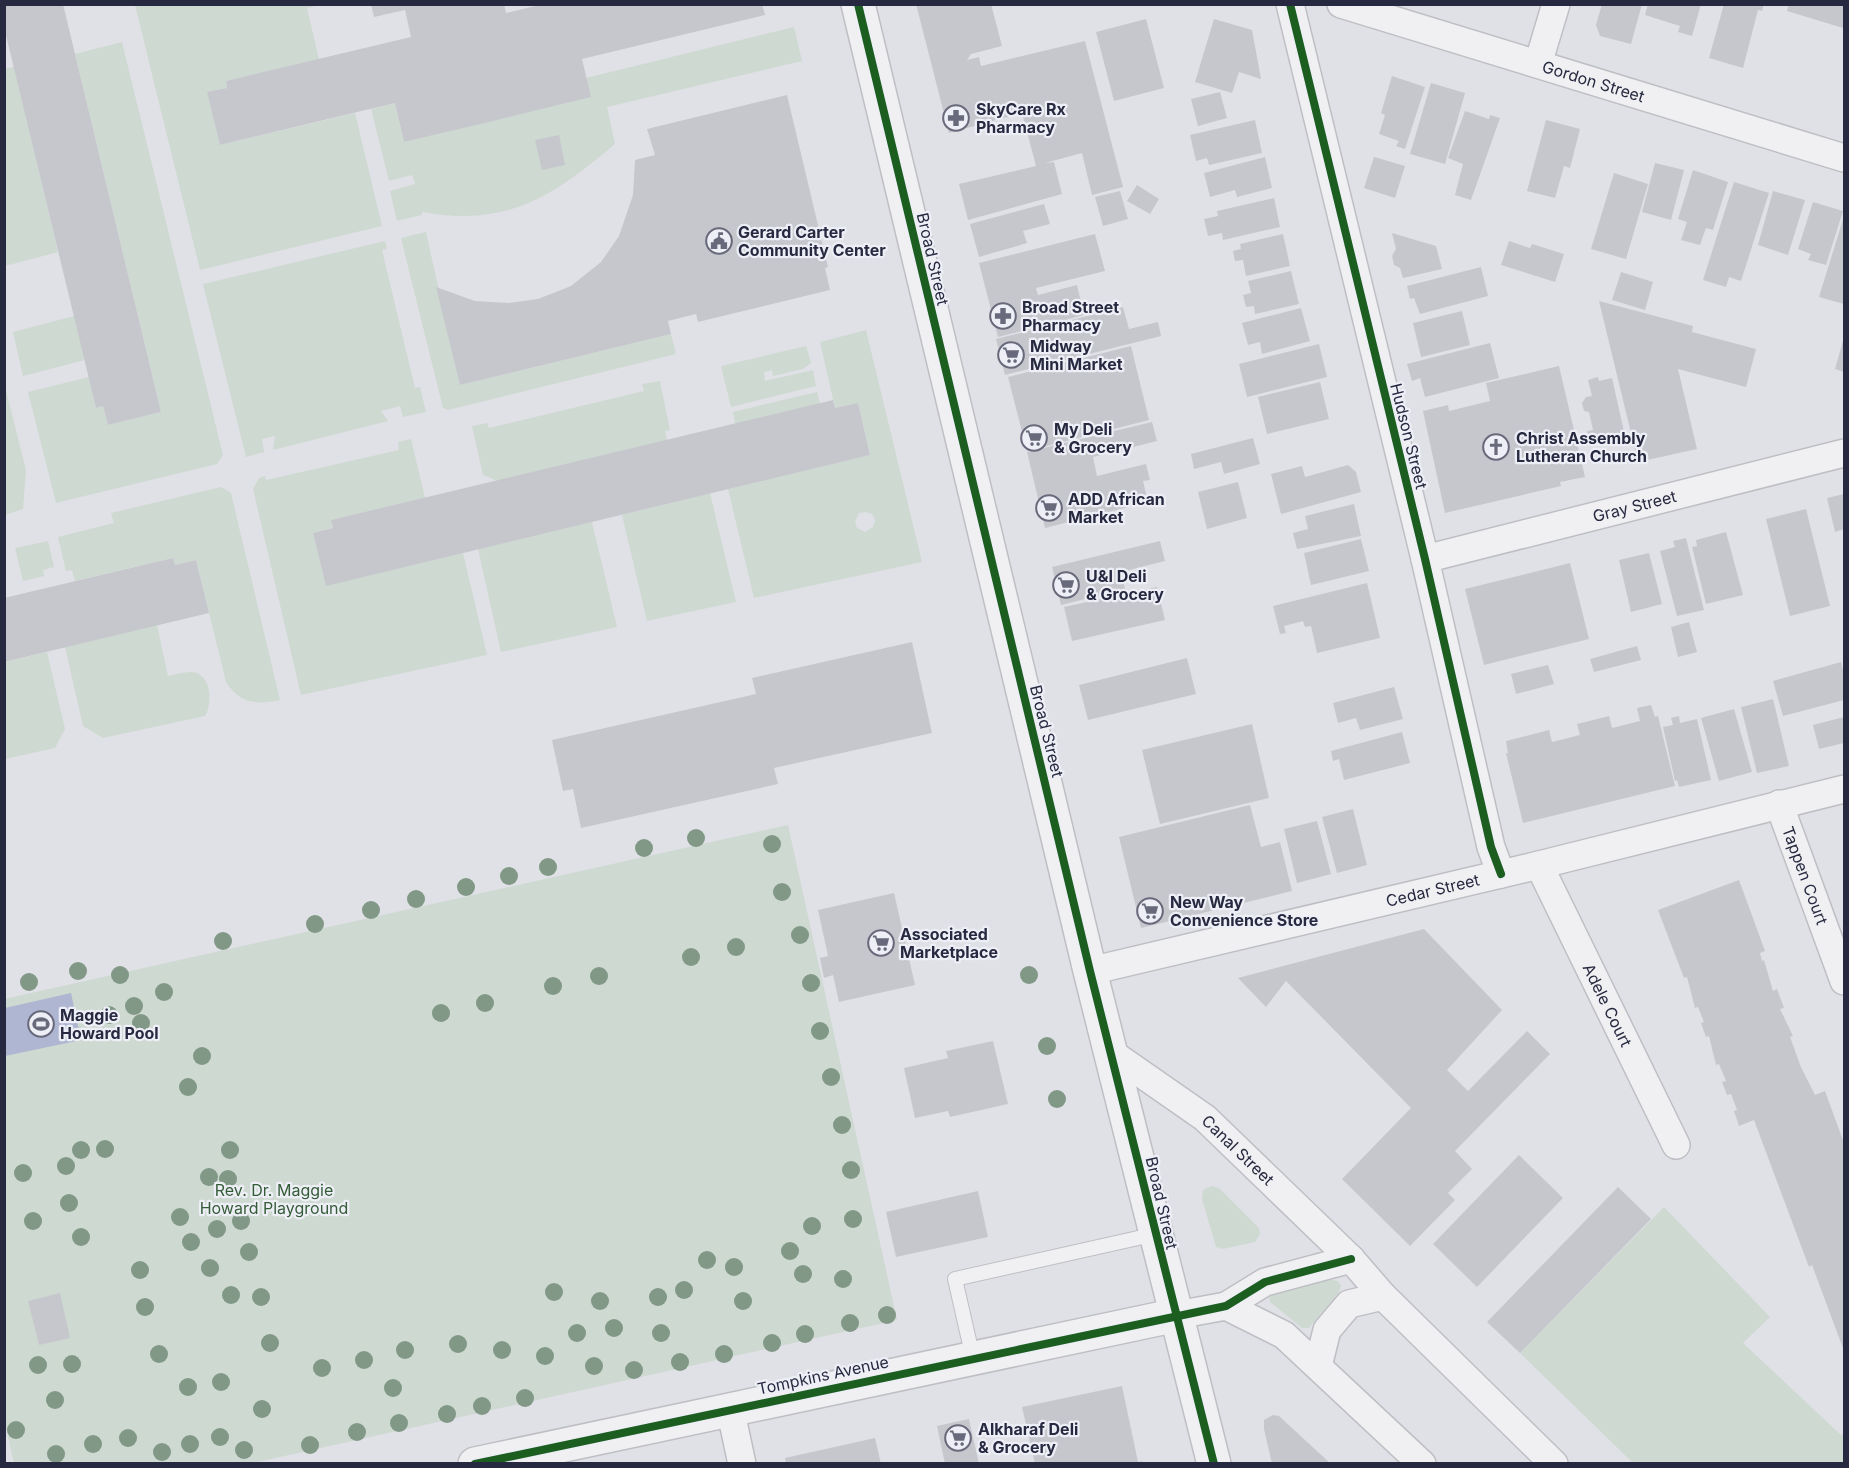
<svg xmlns="http://www.w3.org/2000/svg" width="1849" height="1468" font-family="Inter,sans-serif">
<style>
.green{fill:#ced9d1;fill-rule:evenodd}
.water{fill:#aeb6d2}
.building{fill:#c6c7cd}
.lines{fill:none;stroke-linecap:round;stroke-linejoin:round}
.service-casing{stroke:#bebfc4;stroke-width:16}
.minor-casing{stroke:#bebfc4;stroke-width:30}
.tertiary-casing{stroke:#bebfc4;stroke-width:36}
.service{stroke:#f0f0f2;stroke-width:14}
.minor{stroke:#f0f0f2;stroke-width:27}
.tertiary{stroke:#f0f0f2;stroke-width:33}
.cycleway-casing{stroke:#eeeff6;stroke-width:11}
.cycleway{stroke:#1b5e20;stroke-width:8}
.tree{fill:#819886}
.labels{text-anchor:middle;stroke-width:4.5;stroke-linejoin:round;paint-order:stroke}
.street-label{font-size:16px;fill:#272940;stroke:#eeeff6}
.poi-label{font-size:16px;font-weight:bold;fill:#272940;stroke:#eeeff6;text-anchor:start}
.park-label{font-size:16px;fill:#345c37;stroke:#eeeff6}
</style>
<rect width="100%" height="100%" fill="#e0e1e6"/>
<!-- green -->
<path class="green" d="M135 5H320L307 8 319 59 226 81 227 88 208 92 220 145 355 113 382 226 200 270Z
M794 27 802 61 607 107 615 144C551 198 507 227 422 212V215L397 221 390 191 415 184 412 175 389 181 371 109 395 103 404 142 590 97 586 78Z
M122 42 223 455 217 464 56 503 28 392 89 377 96 408 103 406 108 425 161 412 75 54Z
M14 67 58 252 5 266 4 69Z
M426 232 460 385 671 334 676 354 448 410 443 408 401 238Z
M385 241 387 249 382 250 415 388 420 387 426 412 403 417 400 406 381 411 388 421 273 450 275 436 262 439 264 452 246 457 203 284Z
M74 316 85 360 23 376 13 332Z
M866 330 922 562 754 598 728 489 870 455 858 403 835 408 820 342ZM866 512 872 514 875 520 873 527 865 532 857 528 855 522 859 513Z
M806 346 811 363 803 369 773 376 772 370 764 372 765 381 813 370 816 386 731 407 721 366Z
M660 381 670 430 665 431 667 440 498 481 483 475 472 426 487 423 489 428 644 391 642 384Z
M4 382 26 470 23 509 5 515Z
M817 392 820 404 735 424 733 412Z
M411 439 425 498 331 520 333 528 313 533 326 585 463 553 487 655 301 695 253 489 259 478 265 476 266 480 399 450 398 442Z
M221 487 231 493 280 700C257 705 240 704 226 682L196 560 175 565 173 558 75 581 72 570 66 571 58 537 114 523 111 513Z
M710 493 736 602 647 621 622 515Z
M592 522 617 627 501 652 478 549Z
M48 541 54 567 43 570 44 576 23 581 15 548Z
M157 625 168 676C176 675 188 670 197 673 212 679 212 705 205 716L103 738 83 726 65 647Z
M47 652 65 729 55 748 5 759V662Z
M788 825 897 1320 253 1463H14L4 1420V999Z
M1212 1186 1219 1188 1258 1227 1260 1234 1255 1242 1223 1249 1216 1247 1202 1199 1203 1190Z
M1664 1207 1770 1317 1743 1343 1841 1435 1844 1433V1463H1633L1520 1353Z
M1328 1279 1338 1281 1341 1286 1339 1292 1309 1328H1302L1270 1302 1269 1294Z"/>
<!-- water -->
<path class="water" d="M71 993 81 1040 5 1056V1008Z"/>
<!-- building -->
<path class="building" d="M4 4H63L161 412 108 425 103 406 96 408 4 27Z
M371 4H504L506 13 544 4H762L765 15 582 59 591 97 493 121 404 142 395 103 220 145 207 92 227 88 226 81 411 37 405 10 374 17Z
M916 4H991L1002 46 971 54 967 60 979 57 981 66 1085 41 1123 187 1092 195 1082 153 1045 163 1054 162 1062 194 968 220 959 184 1036 166 1022 113 949 133Z
M1602 4H1642L1631 44 1600 36 1596 25Z
M1648 4H1701L1692 36 1678 32 1680 26 1645 15Z
M1724 4H1764L1762 11 1758 10 1743 68 1709 58Z
M1789 4H1844L1843 28 1787 11Z
M1146 19 1164 88 1114 101 1096 32Z
M1214 19 1252 30 1261 79 1239 72 1232 93 1195 82Z
M1392 76 1425 87 1405 149 1396 146 1399 141 1379 134 1385 115 1381 113Z
M1431 83 1465 93 1445 164 1410 154Z
M1220 92 1227 118 1198 126 1191 99Z
M787 95 828 267 825 268 830 290 698 322 696 314 668 321 671 334 460 385 436 287 475 301 509 303 538 299 571 286 601 262 619 236 633 195 635 160 655 155 647 129Z
M1465 111 1489 119 1490 115 1500 118 1471 200 1455 195 1463 164 1448 158Z
M1255 120 1262 153 1209 165 1207 158 1196 161 1190 135Z
M1546 120 1580 129 1570 168 1564 166 1555 198 1527 191Z
M559 135 565 165 542 170 535 140Z
M1265 157 1272 188 1237 197 1235 190 1210 197 1204 173Z
M1374 157 1405 166 1395 198 1364 188Z
M1655 163 1684 170 1671 220 1642 212Z
M1693 170 1728 182 1713 230 1706 228 1700 245 1681 240 1687 222 1678 219Z
M1614 173 1648 184 1626 259 1591 249Z
M1734 182 1769 193 1741 281 1729 277 1726 287 1703 280Z
M1137 185 1159 199 1150 214 1127 201Z
M1120 191 1128 219 1103 226 1095 197Z
M1773 191 1805 200 1788 255 1758 245Z
M1274 198 1280 227 1223 240 1222 233 1208 236 1204 219 1218 216 1217 211Z
M1813 202 1843 211 1826 265 1808 260 1811 254 1798 249Z
M1044 204 1050 224 1023 231 1027 243 979 257 970 224Z
M1844 216V304L1819 297Z
M1392 233 1436 246 1442 269 1403 278 1400 268 1394 265 1392 256 1396 249Z
M1095 234 1105 271 1036 288 1038 295 1077 285 1084 315 998 337 979 263Z
M1283 234 1290 266 1246 276 1243 260 1235 261 1233 251 1241 249 1240 244Z
M1509 241 1530 248 1532 244 1564 254 1555 282 1501 265Z
M1481 267 1488 296 1420 314 1414 298 1410 299 1407 286Z
M1291 271 1299 304 1255 314 1254 306 1246 307 1243 295 1251 293 1248 281Z
M1621 272 1653 282 1645 310 1612 300Z
M1599 301 1693 326 1692 332 1756 349 1746 387 1678 369 1697 449 1638 462Z
M1123 307 1129 329 1158 322 1161 336 1005 375 996 339Z
M1301 308 1310 341 1262 354 1260 342 1248 345 1242 323Z
M1462 311 1470 345 1421 357 1413 323Z
M1844 337V372L1835 369Z
M1490 343 1499 378 1425 397 1420 378 1412 381 1407 364Z
M1319 344 1327 377 1247 397 1239 364Z
M1131 346 1149 420 1027 451 1008 377Z
M1559 366 1585 477 1560 482 1561 486 1445 513 1423 411 1448 405 1449 411 1490 401 1486 383Z
M1598 377 1599 381 1612 378 1625 436 1590 444 1587 431 1593 430 1589 412 1584 411 1582 403 1586 397 1592 396 1588 380Z
M1320 382 1329 419 1267 434 1258 397Z
M833 400 835 408 858 403 870 455 326 586 313 533 333 528 331 520Z
M1152 422 1157 441 1093 457 1097 476 1146 464 1150 480 1143 481 1148 502 1045 528 1027 452Z
M1253 438 1260 464 1224 474 1221 462 1194 469 1191 454Z
M1348 465 1356 472 1361 492 1281 514 1271 474 1302 466 1305 477Z
M1238 482 1247 518 1207 529 1198 492Z
M1844 494V529L1835 532 1827 498Z
M1354 504 1361 536 1297 549 1293 533 1308 529 1305 516Z
M1806 509 1830 606 1790 616 1766 519Z
M1726 532 1743 595 1706 604 1692 547 1697 546 1696 540Z
M1686 538 1704 610 1677 616 1660 551 1675 547 1673 541Z
M1361 539 1369 571 1311 585 1304 553Z
M1160 541 1165 561 1121 572 1125 589 1061 605 1052 567Z
M1649 553 1662 604 1631 612 1619 560Z
M173 558 175 565 196 560 209 613 4 662V598Z
M1570 563 1589 639 1484 665 1465 589Z
M1367 583 1380 638 1317 653 1311 626 1305 627 1303 621 1284 626 1286 633 1280 634 1273 606Z
M1157 587 1165 620 1072 641 1064 607Z
M1689 622 1697 652 1678 657 1671 627Z
M912 642 932 733 774 768 778 784 581 828 573 789 563 791 552 740 756 694 752 678Z
M1637 646 1641 660 1594 672 1590 659Z
M1187 658 1196 694 1088 720 1079 685Z
M1841 662 1844 675V700L1783 716 1773 681Z
M1548 665 1554 684 1516 694 1511 674Z
M1394 687 1403 719 1360 730 1356 718 1338 723 1333 703Z
M1773 699 1789 766 1757 773 1741 707Z
M1651 705 1655 717 1658 716 1675 786 1523 823 1506 753H1508L1506 741 1549 730 1552 742 1580 735 1577 724 1609 716 1612 728 1640 721 1637 708Z
M1734 709 1752 772 1719 781 1701 718Z
M1679 716 1680 723 1697 719 1711 780 1679 787 1677 780 1675 781 1663 727 1673 725 1671 718Z
M1844 717V743L1819 749 1813 725Z
M1252 724 1269 798 1160 824 1142 750Z
M1402 732 1410 763 1344 780 1339 759 1333 761 1331 751Z
M1250 805 1261 847 1280 842 1292 891 1141 928 1119 837Z
M1353 809 1367 865 1337 873 1322 817Z
M1317 821 1331 874 1297 883 1284 829Z
M1739 880 1765 951 1760 953 1762 961 1764 960 1773 991 1777 989 1784 1008 1780 1009 1793 1036 1790 1037 1801 1067 1815 1095 1825 1091 1844 1143V1351L1812 1265 1809 1267 1754 1120 1739 1126 1734 1111 1737 1110 1731 1094 1727 1095 1722 1082 1726 1081 1719 1064 1716 1065 1709 1036 1706 1037 1701 1023 1704 1022 1698 1007 1695 1008 1687 977 1684 978 1658 910Z
M894 893 915 985 839 1002 833 975 824 978 820 958 828 956 818 910Z
M1424 929 1502 1010 1447 1070 1468 1091 1527 1031 1550 1054 1455 1151 1472 1169 1448 1193 1455 1200 1410 1246 1342 1179 1411 1108 1286 981 1266 1007 1238 978Z
M993 1041 1008 1104 950 1117 948 1111 915 1118 904 1068 948 1058 946 1051Z
M1519 1155 1563 1198 1477 1287 1433 1244Z
M1618 1187 1651 1219 1520 1353 1487 1322Z
M978 1191 988 1237 896 1257 886 1212Z
M60 1293 70 1338 39 1345 28 1301Z
M1122 1386 1138 1462 1142 1461V1464H1035L1022 1407Z
M1273 1415 1279 1416 1331 1464H1272L1264 1429V1420Z
M969 1419 979 1464H945L937 1426Z
M875 1438 881 1464H786L785 1458Z"/>
<g class="lines">
<!-- service casing -->
<g class="service-casing">
<path id="service" d="M973 1358 955 1279 1156 1234"/>
</g>
<!-- minor casing -->
<g class="minor-casing">
<g id="minor">
<path d="M1290 4 1425 559 1491 847 1501 874"/>
<path id="s1" d="M1341 4 1844 158"/>
<path d="M1538 64 1556 4"/>
<path id="s2" d="M1425 559 1844 453"/>
<path id="s3" d="M1779 804 1844 981"/>
<path id="s4" d="M1539 865 1676 1145"/>
<path id="s5" d="M1090 971 1539 865 1844 789"/>
<path id="s6" d="M1113 1054 1205 1118 1351 1259 1383 1296 1554 1464"/>
<path d="M1226 1306 1284 1335 1422 1464"/>
<path d="M1177 1315 1226 1306 1265 1282 1351 1259"/>
<path d="M1318 1366 1327 1330 1349 1304 1383 1296"/>
<path d="M730 1408 742 1464"/>
</g>
</g>
<!-- tertiary casing -->
<g class="tertiary-casing">
<path id="tertiary" d="M858 4 1090 971 1214 1464
M475 1464 1177 1315"/>
</g>
<!-- service -->
<use href="#service" class="service"/>
<!-- minor -->
<use href="#minor" class="minor"/>
<!-- tertiary -->
<use href="#tertiary" class="tertiary"/>
<!-- cycleway casing -->
<g class="cycleway-casing">
<path id="cycleway" d="M858 4 1090 971 1214 1464
M1290 4 1425 559 1491 847 1501 874
M475 1464 1226 1306 1265 1282 1351 1259"/>
</g>
<!-- cycleway -->
<use href="#cycleway" class="cycleway"/>
</g>
<!-- trees -->
<g class="tree">
<circle cx="696" cy="838" r="9"/>
<circle cx="772" cy="844" r="9"/>
<circle cx="644" cy="848" r="9"/>
<circle cx="548" cy="867" r="9"/>
<circle cx="509" cy="876" r="9"/>
<circle cx="466" cy="887" r="9"/>
<circle cx="782" cy="892" r="9"/>
<circle cx="416" cy="899" r="9"/>
<circle cx="371" cy="910" r="9"/>
<circle cx="315" cy="924" r="9"/>
<circle cx="800" cy="935" r="9"/>
<circle cx="223" cy="941" r="9"/>
<circle cx="736" cy="947" r="9"/>
<circle cx="691" cy="957" r="9"/>
<circle cx="78" cy="971" r="9"/>
<circle cx="120" cy="975" r="9"/>
<circle cx="1029" cy="975" r="9"/>
<circle cx="599" cy="976" r="9"/>
<circle cx="29" cy="982" r="9"/>
<circle cx="811" cy="983" r="9"/>
<circle cx="553" cy="986" r="9"/>
<circle cx="164" cy="992" r="9"/>
<circle cx="485" cy="1003" r="9"/>
<circle cx="134" cy="1006" r="9"/>
<circle cx="441" cy="1013" r="9"/>
<circle cx="109" cy="1015" r="9"/>
<circle cx="141" cy="1023" r="9"/>
<circle cx="820" cy="1031" r="9"/>
<circle cx="1047" cy="1046" r="9"/>
<circle cx="202" cy="1056" r="9"/>
<circle cx="831" cy="1077" r="9"/>
<circle cx="188" cy="1087" r="9"/>
<circle cx="1057" cy="1099" r="9"/>
<circle cx="842" cy="1125" r="9"/>
<circle cx="105" cy="1149" r="9"/>
<circle cx="81" cy="1150" r="9"/>
<circle cx="230" cy="1150" r="9"/>
<circle cx="66" cy="1166" r="9"/>
<circle cx="851" cy="1170" r="9"/>
<circle cx="23" cy="1173" r="9"/>
<circle cx="209" cy="1177" r="9"/>
<circle cx="228" cy="1179" r="9"/>
<circle cx="69" cy="1203" r="9"/>
<circle cx="180" cy="1217" r="9"/>
<circle cx="853" cy="1219" r="9"/>
<circle cx="33" cy="1221" r="9"/>
<circle cx="241" cy="1221" r="9"/>
<circle cx="812" cy="1226" r="9"/>
<circle cx="217" cy="1229" r="9"/>
<circle cx="81" cy="1237" r="9"/>
<circle cx="191" cy="1242" r="9"/>
<circle cx="790" cy="1251" r="9"/>
<circle cx="249" cy="1252" r="9"/>
<circle cx="707" cy="1260" r="9"/>
<circle cx="734" cy="1267" r="9"/>
<circle cx="210" cy="1268" r="9"/>
<circle cx="140" cy="1270" r="9"/>
<circle cx="803" cy="1274" r="9"/>
<circle cx="843" cy="1279" r="9"/>
<circle cx="684" cy="1290" r="9"/>
<circle cx="554" cy="1292" r="9"/>
<circle cx="231" cy="1295" r="9"/>
<circle cx="261" cy="1297" r="9"/>
<circle cx="658" cy="1297" r="9"/>
<circle cx="600" cy="1301" r="9"/>
<circle cx="743" cy="1301" r="9"/>
<circle cx="145" cy="1307" r="9"/>
<circle cx="887" cy="1315" r="9"/>
<circle cx="850" cy="1323" r="9"/>
<circle cx="614" cy="1328" r="9"/>
<circle cx="577" cy="1333" r="9"/>
<circle cx="661" cy="1333" r="9"/>
<circle cx="805" cy="1334" r="9"/>
<circle cx="270" cy="1343" r="9"/>
<circle cx="772" cy="1343" r="9"/>
<circle cx="458" cy="1344" r="9"/>
<circle cx="405" cy="1350" r="9"/>
<circle cx="502" cy="1350" r="9"/>
<circle cx="159" cy="1354" r="9"/>
<circle cx="724" cy="1354" r="9"/>
<circle cx="545" cy="1356" r="9"/>
<circle cx="364" cy="1360" r="9"/>
<circle cx="680" cy="1362" r="9"/>
<circle cx="72" cy="1364" r="9"/>
<circle cx="38" cy="1365" r="9"/>
<circle cx="594" cy="1366" r="9"/>
<circle cx="322" cy="1368" r="9"/>
<circle cx="634" cy="1370" r="9"/>
<circle cx="221" cy="1382" r="9"/>
<circle cx="188" cy="1387" r="9"/>
<circle cx="393" cy="1388" r="9"/>
<circle cx="525" cy="1398" r="9"/>
<circle cx="55" cy="1400" r="9"/>
<circle cx="482" cy="1406" r="9"/>
<circle cx="262" cy="1409" r="9"/>
<circle cx="447" cy="1414" r="9"/>
<circle cx="399" cy="1423" r="9"/>
<circle cx="16" cy="1430" r="9"/>
<circle cx="357" cy="1432" r="9"/>
<circle cx="220" cy="1437" r="9"/>
<circle cx="128" cy="1438" r="9"/>
<circle cx="93" cy="1444" r="9"/>
<circle cx="190" cy="1444" r="9"/>
<circle cx="310" cy="1445" r="9"/>
<circle cx="244" cy="1450" r="9"/>
<circle cx="162" cy="1452" r="9"/>
<circle cx="56" cy="1454" r="9"/>
</g>
<!-- icons -->
<defs>
<g id="pharmacy-ring" transform="scale(1.35)"><circle r="9.5" fill="#eeeff6" stroke="#68697a" stroke-width="1.5"/><path d="M-2-6h4v4h4v4h-4v4h-4v-4h-4v-4h4Z" fill="#68697a"/></g>
<g id="civic-ring" transform="scale(1.35)"><circle r="9.5" fill="#eeeff6" stroke="#68697a" stroke-width="1.5"/><path d="M-.6-6.5H3V-4.5H.6V-3L4-1V1h2V6H-6V1h2V-1L-.6-3ZM-1.2 2.5V6h2.4V2.5Z" fill="#68697a"/></g>
<g id="supermarket-ring" transform="scale(1.35)"><circle r="9.5" fill="#eeeff6" stroke="#68697a" stroke-width="1.5"/><path d="M-6-5.5h2.5l.6 2H6L4.5 2H-2.5L-4.4-4H-6ZM-1.5 3.2a1.3 1.3 0 1 0 .1 0ZM3 3.2a1.3 1.3 0 1 0 .1 0Z" fill="#68697a"/></g>
<g id="church-ring" transform="scale(1.35)"><circle r="9.5" fill="#eeeff6" stroke="#68697a" stroke-width="1.5"/><path d="M-1.2-6h2.4v3.5h3.3v2.4h-3.3V6h-2.4V-.1h-3.3v-2.4h3.3Z" fill="#68697a"/></g>
<g id="stadium-ring" transform="scale(1.35)"><circle r="9.5" fill="#eeeff6" stroke="#68697a" stroke-width="1.5"/><path d="M0-5a6.5 5 0 1 0 0 10a6.5 5 0 1 0 0-10ZM-3.5-1.8h7v3.6h-7Z" fill="#68697a"/></g>
</defs>
<g fill-rule="evenodd">
<use href="#pharmacy-ring" x="956" y="118"/>
<use href="#civic-ring" x="719" y="241"/>
<use href="#pharmacy-ring" x="1003" y="316"/>
<use href="#supermarket-ring" x="1011" y="355"/>
<use href="#supermarket-ring" x="1034" y="438"/>
<use href="#church-ring" x="1496" y="447"/>
<use href="#supermarket-ring" x="1049" y="508"/>
<use href="#supermarket-ring" x="1066" y="585"/>
<use href="#supermarket-ring" x="1150" y="911"/>
<use href="#supermarket-ring" x="881" y="943"/>
<use href="#stadium-ring" x="41" y="1024"/>
<use href="#supermarket-ring" x="958" y="1438"/>
</g>
<g class="labels">
<!-- street labels -->
<g class="street-label">
<text dy="6" stroke="none"><textPath href="#s1" startOffset="264">Gordon Street</textPath></text>
<text transform="translate(933 259) rotate(77)" y="6">Broad Street</text>
<text transform="translate(1409 436) rotate(76)" y="6">Hudson Street</text>
<text dy="6" stroke="none"><textPath href="#s2" startOffset="216">Gray Street</textPath></text>
<text transform="translate(1047 731) rotate(76)" y="6">Broad Street</text>
<text dy="6" stroke="none"><textPath href="#s3" startOffset="76">Tappen Court</textPath></text>
<text dy="6" stroke="none"><textPath href="#s5" startOffset="352">Cedar Street</textPath></text>
<text dy="6" stroke="none"><textPath href="#s4" startOffset="156">Adele Court</textPath></text>
<text dy="6" stroke="none"><textPath href="#s6" startOffset="158">Canal Street</textPath></text>
<text transform="translate(1162 1203) rotate(77)" y="6">Broad Street</text>
<text transform="translate(823 1375) rotate(-12)" y="6">Tompkins Avenue</text>
</g>
<!-- poi labels -->
<g class="poi-label">
<text x="976" y="115">SkyCare Rx<tspan x="976" dy="18">Pharmacy</tspan></text>
<text x="738" y="238">Gerard Carter<tspan x="738" dy="18">Community Center</tspan></text>
<text x="1022" y="313">Broad Street<tspan x="1022" dy="18">Pharmacy</tspan></text>
<text x="1030" y="352">Midway<tspan x="1030" dy="18">Mini Market</tspan></text>
<text x="1054" y="435">My Deli<tspan x="1054" dy="18">&amp; Grocery</tspan></text>
<text x="1516" y="444">Christ Assembly<tspan x="1516" dy="18">Lutheran Church</tspan></text>
<text x="1068" y="505">ADD African<tspan x="1068" dy="18">Market</tspan></text>
<text x="1086" y="582">U&amp;I Deli<tspan x="1086" dy="18">&amp; Grocery</tspan></text>
<text x="1170" y="908">New Way<tspan x="1170" dy="18">Convenience Store</tspan></text>
<text x="900" y="940">Associated<tspan x="900" dy="18">Marketplace</tspan></text>
<text x="60" y="1021">Maggie<tspan x="60" dy="18">Howard Pool</tspan></text>
<text x="978" y="1435">Alkharaf Deli<tspan x="978" dy="18">&amp; Grocery</tspan></text>
</g>
<!-- park labels -->
<g class="park-label">
<text x="274" y="1196">Rev. Dr. Maggie<tspan x="274" dy="18">Howard Playground</tspan></text>
</g>
</g>
<!-- border -->
<rect width="1849" height="1468" fill="none" stroke="#272940" stroke-width="12"/>
</svg>
